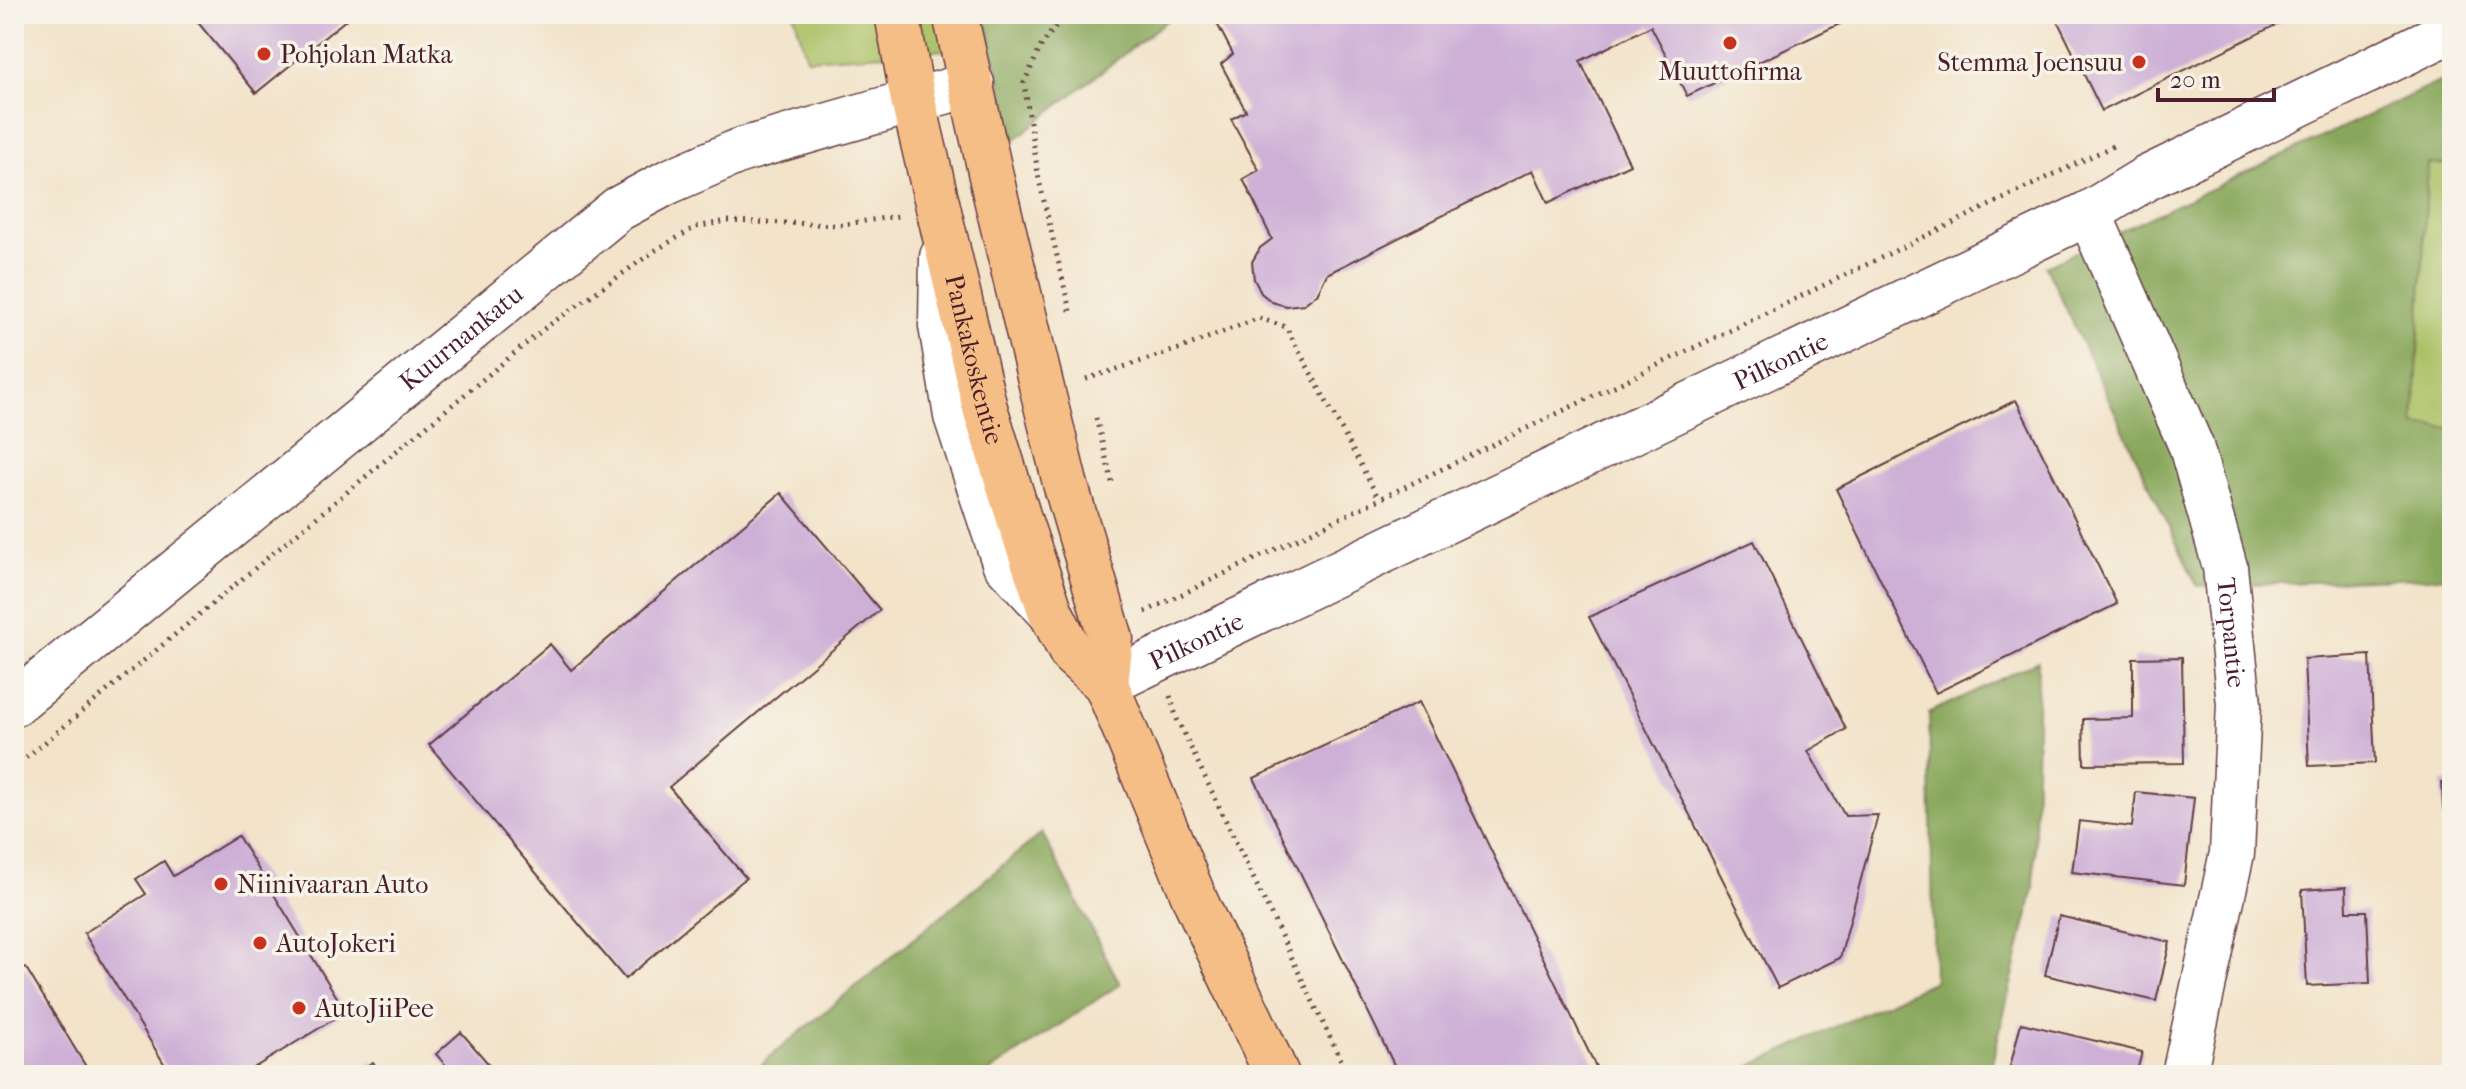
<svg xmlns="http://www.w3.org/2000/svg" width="2466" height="1089" font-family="'IM FELL French Canon',serif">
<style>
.green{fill:#acc166;stroke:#7b7048;stroke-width:2}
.forest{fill:#89a75b;stroke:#6a6343;stroke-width:2}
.building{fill:#ceb0d7}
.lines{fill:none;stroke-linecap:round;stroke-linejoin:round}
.minor-casing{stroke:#633c43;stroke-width:47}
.major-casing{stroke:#633c43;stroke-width:47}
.path{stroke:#633c43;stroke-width:5;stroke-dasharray:2 6;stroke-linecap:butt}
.minor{stroke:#fff;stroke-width:44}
.major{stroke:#f6be87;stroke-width:44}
.poi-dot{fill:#c8321e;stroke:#f7f3e8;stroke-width:3}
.labels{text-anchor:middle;stroke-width:7;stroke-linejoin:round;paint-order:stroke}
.poi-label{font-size:26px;fill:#4a1f2b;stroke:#f7f3e8;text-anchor:start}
.street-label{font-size:26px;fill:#4a1f2b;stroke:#f7f3e8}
</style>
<rect width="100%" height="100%" fill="#f7f3e8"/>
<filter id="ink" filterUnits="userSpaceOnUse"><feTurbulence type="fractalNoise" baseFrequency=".0125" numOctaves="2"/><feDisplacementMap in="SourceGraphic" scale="16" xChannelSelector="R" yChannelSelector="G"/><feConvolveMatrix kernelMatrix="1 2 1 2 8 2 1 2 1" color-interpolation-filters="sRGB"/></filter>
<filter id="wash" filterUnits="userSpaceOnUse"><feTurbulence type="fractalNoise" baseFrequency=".006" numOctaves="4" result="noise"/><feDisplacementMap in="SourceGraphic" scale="32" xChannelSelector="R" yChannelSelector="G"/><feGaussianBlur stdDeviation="1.8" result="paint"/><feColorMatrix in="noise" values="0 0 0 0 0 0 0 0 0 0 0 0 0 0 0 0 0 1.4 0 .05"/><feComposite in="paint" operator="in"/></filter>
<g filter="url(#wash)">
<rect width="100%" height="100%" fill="#f2e3c9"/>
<!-- green -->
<path class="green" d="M794 14H984L991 47 807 59Z
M2428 163 2452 165V428L2414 426Z"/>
<!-- forest -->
<path class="forest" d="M984 14H1175L1014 140Z
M2452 76V165L2428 164 2414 425 2452 428V577L2197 586 2046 266Z
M2038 661 2034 888 1989 1075H1742L1740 1071 1934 981 1929 713Z
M1042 833 1120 984 985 1075H748Z"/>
<g id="blocks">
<!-- building -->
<path class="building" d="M191 14H353L256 93Z
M1212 14H1842L1846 21 1687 96 1651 26 1580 61 1630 164 1548 203 1533 170 1327 274 1317 294 1304 304 1286 306 1272 302 1261 293 1254 279 1252 262 1260 248 1272 239 1243 179 1259 170 1231 119 1246 111 1221 64 1233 54Z
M2054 14H2298L2102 111Z
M2016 400 2117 604 1936 693 1836 489Z
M781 493 880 610 669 787 746 878 625 979 429 745 550 644 571 670Z
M1754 541 1846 729 1808 751 1845 816 1878 815 1840 958 1778 988 1589 617Z
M2370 655 2375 763 2309 766 2304 659Z
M2182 657 2184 763 2084 764 2083 719 2133 718V658Z
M1419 702 1600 1075H1399L1254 778Z
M2452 781V808L2443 809 2442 782Z
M2136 792 2194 798 2184 885 2072 872 2079 821 2132 827Z
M238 836 346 1012 242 1075H171L84 933 146 894 136 879 164 861 173 876Z
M2346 887 2347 911H2367L2370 983 2307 986 2302 890Z
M2059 916 2170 942 2156 1001 2045 975Z
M2452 920V959L2447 960 2443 921Z
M26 968 91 1075H14V975Z
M2021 1023 2142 1052 2136 1075H2008Z
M461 1032 498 1075H454L436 1054Z
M373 1062 381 1075H351Z"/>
</g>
</g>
<g filter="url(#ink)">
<use href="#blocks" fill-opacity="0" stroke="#633c43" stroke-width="2"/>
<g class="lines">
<!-- minor casing -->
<g class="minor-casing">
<g id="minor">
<path id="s1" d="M2089 213 2191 446 2225 567 2239 704 2232 853 2184 1075"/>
<path d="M942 257 941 326 956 416 1004 562 1051 613"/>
<path id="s2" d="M1106 684 2089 213 2145 179 2452 30"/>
<path id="s3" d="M14 704 618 209 668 182 739 151 972 84"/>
</g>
</g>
<!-- major casing -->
<g class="major-casing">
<g id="major">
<path id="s4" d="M897 14 913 100 985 408 1021 525 1051 613 1072 654 1106 684 1196 902 1277 1075"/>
<path d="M955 14 995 194 1044 397 1065 483 1111 639 1106 684"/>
</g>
</g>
<!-- path -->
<path class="path" d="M1066 14 1043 42 1024 83 1039 180 1071 315
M1086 379 1179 349 1259 318 1286 327 1379 499
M1096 418 1113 486
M1145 612 2117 144
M1170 696 1177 719 1348 1075
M14 768 545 328 656 250 696 227 727 221 840 225 898 216"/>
<!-- minor -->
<use href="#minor" class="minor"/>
<!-- major -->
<use href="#major" class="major"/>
</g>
</g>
<!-- markers -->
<g class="poi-dot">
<circle cx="1730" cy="43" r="8"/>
<circle cx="264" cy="54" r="8"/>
<circle cx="2139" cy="62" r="8"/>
<circle cx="221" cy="884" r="8"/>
<circle cx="260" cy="943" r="8"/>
<circle cx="299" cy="1008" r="8"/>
</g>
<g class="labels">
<!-- poi labels -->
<g class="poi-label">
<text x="280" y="63">Pohjolan Matka</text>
<text x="2123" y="71" text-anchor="end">Stemma Joensuu</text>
<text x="1730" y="80" text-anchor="middle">Muuttofirma</text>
<text x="237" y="893">Niinivaaran Auto</text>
<text x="276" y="952">AutoJokeri</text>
<text x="315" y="1017">AutoJiiPee</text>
</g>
<!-- street labels -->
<g class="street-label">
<text dy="9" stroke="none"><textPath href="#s3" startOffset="578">Kuurnankatu</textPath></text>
<text dy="9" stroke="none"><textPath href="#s4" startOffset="354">Pankakoskentie</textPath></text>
<text dy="9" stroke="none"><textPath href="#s2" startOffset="748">Pilkontie</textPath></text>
<text dy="9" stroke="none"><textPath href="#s1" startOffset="446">Torpantie</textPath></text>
<text dy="9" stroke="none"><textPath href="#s2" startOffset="100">Pilkontie</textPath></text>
</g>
</g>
<!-- margin -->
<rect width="2466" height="1089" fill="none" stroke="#f7f3e8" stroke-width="48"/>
<!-- scale -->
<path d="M2158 88v12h116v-12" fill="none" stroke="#4a1f2b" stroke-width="4"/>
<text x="2170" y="88" font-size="24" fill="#4a1f2b" stroke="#f7f3e8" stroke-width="6" paint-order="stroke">20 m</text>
</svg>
